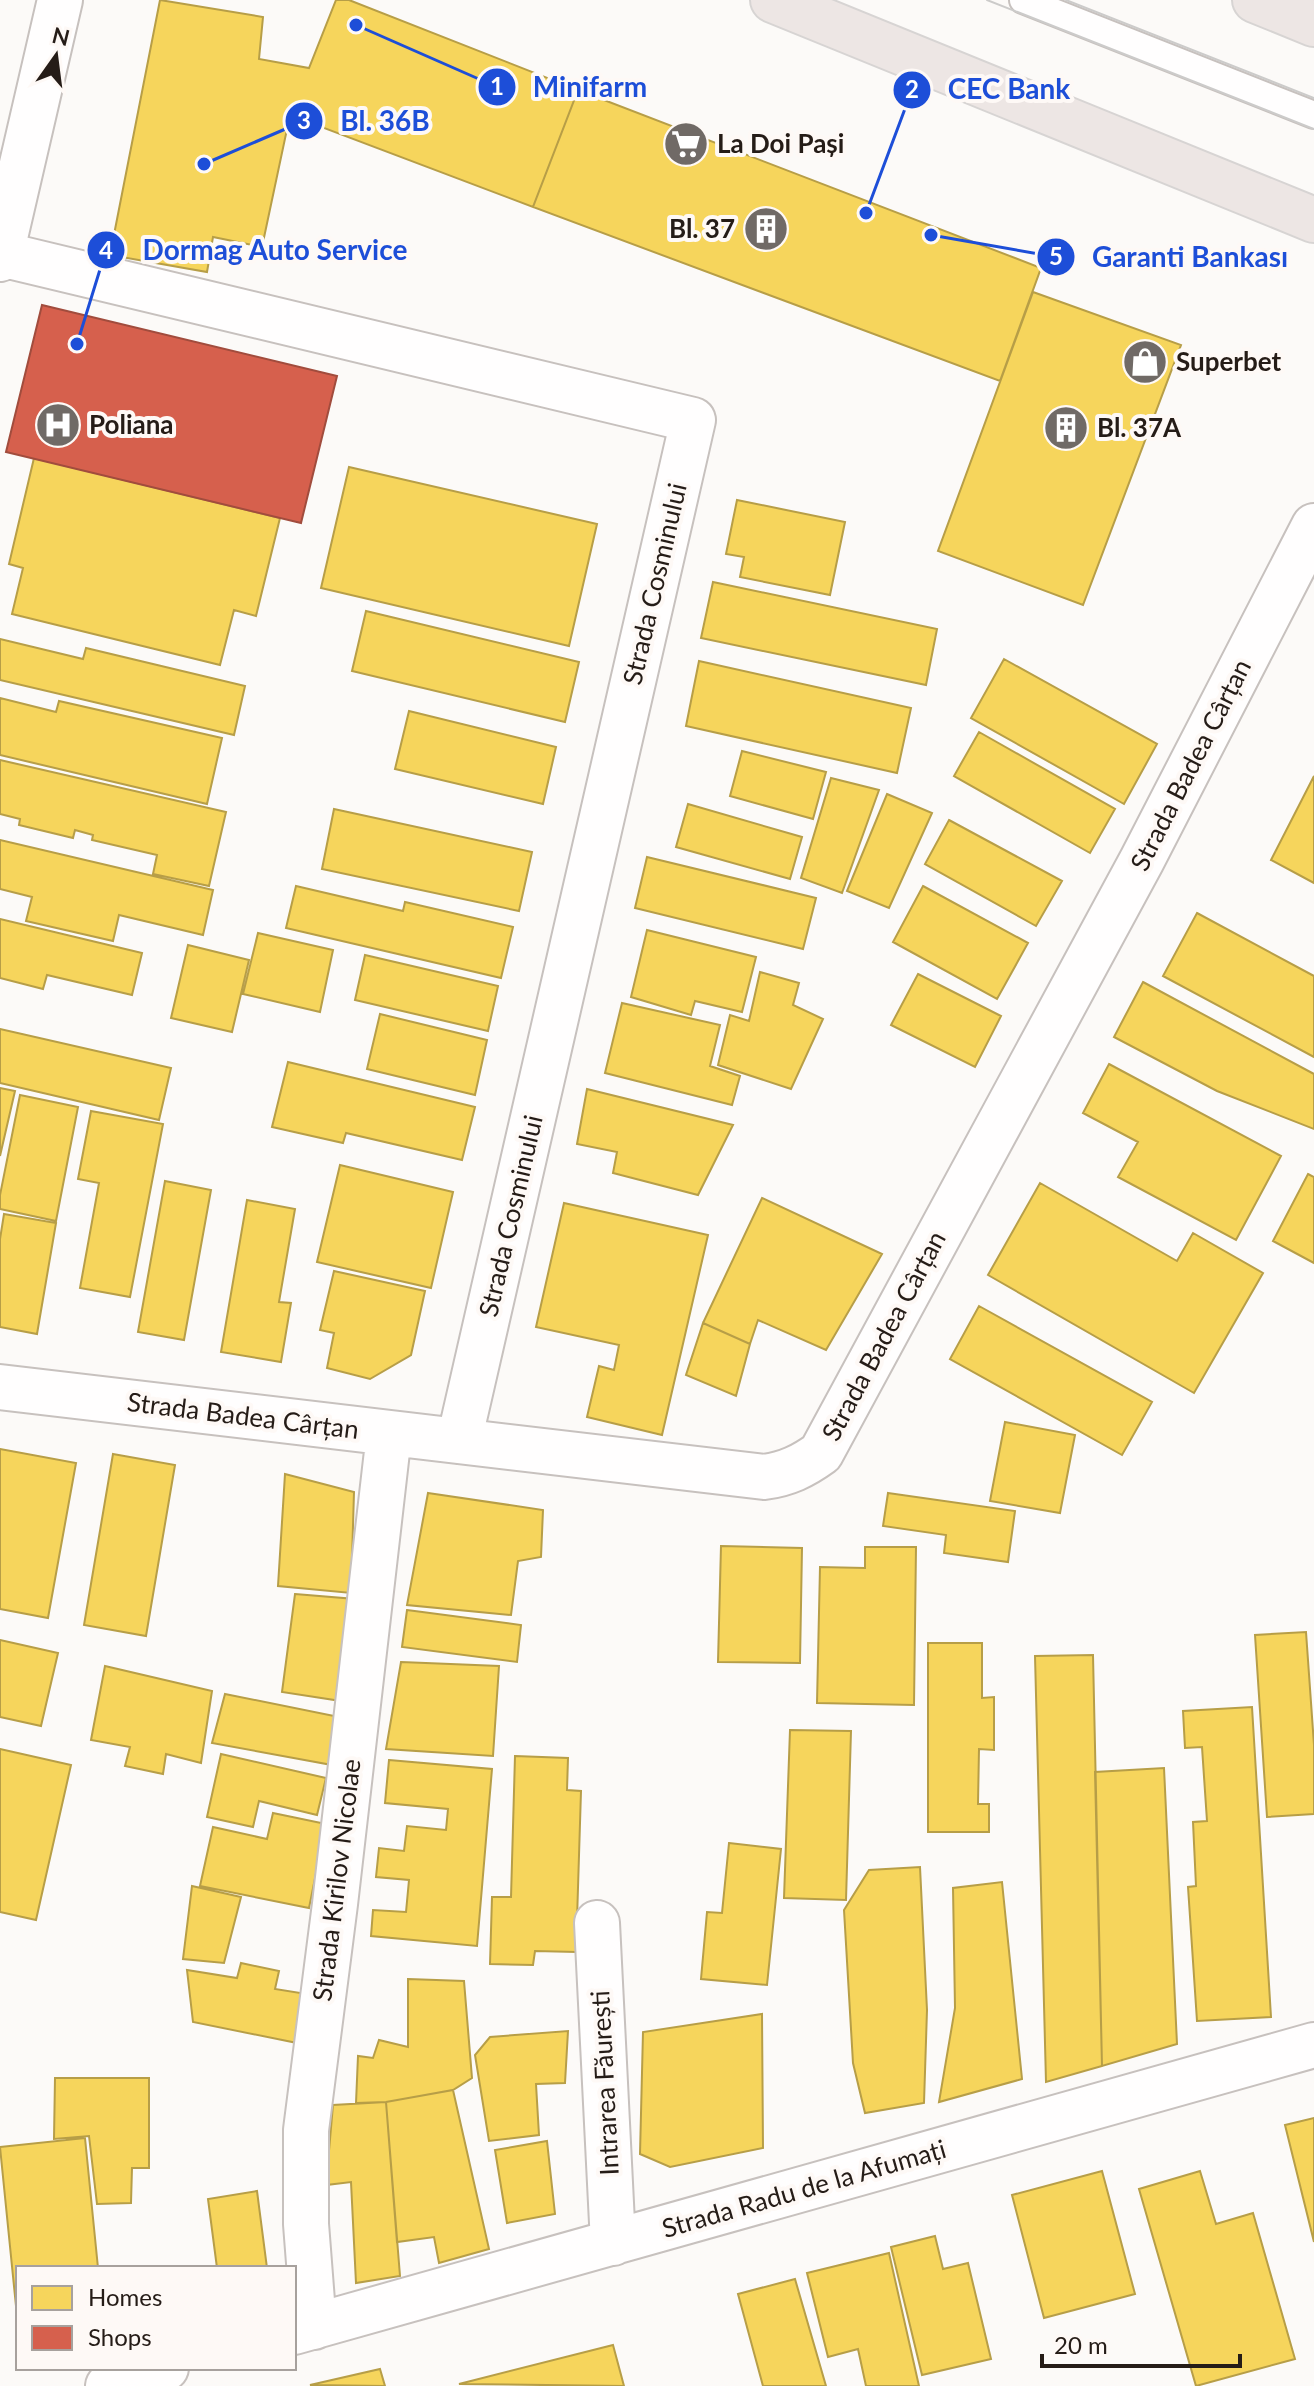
<svg xmlns="http://www.w3.org/2000/svg" width="1314" height="2386" font-family="Lato,sans-serif">
<style>
.homes{fill:#f6d55c;stroke:#b79e47;stroke-width:2}
.shops{fill:#d6604d;stroke:#a14c3d;stroke-width:2}
.lines{fill:none;stroke-linecap:round;stroke-linejoin:round}
.lane-casing{stroke:#c7c1be;stroke-width:30}
.street-casing{stroke:#c7c1be;stroke-width:48}
.primary-casing{stroke:#d7d4d3;stroke-width:48}
.lane{stroke:#fffefe;stroke-width:26}
.street{stroke:#fffefe;stroke-width:44}
.primary{stroke:#ede6e4;stroke-width:44}
.tram{stroke:#cccbca;stroke-width:2}
.labels{text-anchor:middle;stroke-width:8;stroke-linejoin:round;paint-order:stroke}
.poi-label{font-size:26px;font-weight:bold;fill:#251c17;stroke:#fef9f6;text-anchor:start}
.street-label{font-size:26px;fill:#251c17;stroke:#fef9f6}
.leader{fill:none;stroke:#1d4ed8;stroke-width:3}
.callout-dot{fill:#1d4ed8;stroke:#fef9f6;stroke-width:3}
.mark-label{font-size:24px;text-anchor:middle;font-weight:bold;fill:#fff}
.callout-label{font-size:28px;text-anchor:middle;font-weight:bold;fill:#1d4ed8;stroke:#fef9f6;stroke-width:8;stroke-linejoin:round;paint-order:stroke}
</style>
<rect width="100%" height="100%" fill="#fcfaf8"/>
<!-- homes -->
<path class="homes" d="M160 0 263 17 259 59 309 68 336 0H349L578 90 533 207 290 115 262 247 213 237 207 272 110 255Z
M578 90 1041 268 1000 381 533 207Z
M1033 292 1181 345 1083 605 938 551Z
M34 458 280 518 256 616 234 610 220 665 12 614 23 568 9 564Z
M349 467 597 524 569 646 321 588Z
M737 500 845 522 830 595 740 577 744 557 726 554Z
M713 582 937 629 926 685 701 638Z
M366 611 579 662 565 722 352 671Z
M0 639 83 659 86 648 245 686 234 735 0 680Z
M1004 659 1157 744 1124 804 971 718Z
M699 661 911 708 897 773 686 726Z
M0 698 56 712 59 701 222 738 207 804 0 755Z
M409 711 556 747 543 804 395 769Z
M979 732 1115 809 1090 853 954 776Z
M742 751 826 772 813 819 730 796Z
M0 760 226 812 209 886 153 874 157 855 92 840 93 835 75 830 73 838 19 825 20 819 0 814Z
M1314 776V883L1271 860Z
M831 778 879 790 842 893 801 878Z
M887 794 932 813 889 908 847 891Z
M688 804 802 837 790 879 676 847Z
M334 809 532 852 519 911 322 869Z
M949 820 1062 881 1036 926 925 864Z
M0 840 213 890 203 935 119 915 113 941 26 921 32 897 0 889Z
M647 857 816 898 803 949 635 908Z
M296 886 403 911 405 902 513 927 501 978 286 928Z
M923 886 1028 943 997 999 893 942Z
M1197 913 1314 976V1057L1163 976Z
M0 919 142 953 132 995 47 975 43 989 0 978Z
M647 930 756 957 742 1012 695 1001 691 1015 631 997Z
M258 933 333 950 320 1012 243 994Z
M188 945 249 960 232 1032 171 1018Z
M365 955 498 986 488 1031 355 1000Z
M760 972 799 983 793 1005 823 1019 791 1089 718 1065 730 1015 749 1021Z
M918 974 1001 1016 975 1067 891 1025Z
M1143 982 1314 1074V1129L1217 1091 1114 1037Z
M622 1003 720 1025 710 1066 740 1076 732 1105 605 1073Z
M380 1014 487 1040 475 1095 367 1069Z
M0 1029 171 1068 159 1120 0 1083Z
M288 1062 475 1107 462 1160 346 1133 343 1143 272 1127Z
M1109 1064 1281 1156 1236 1240 1118 1177 1138 1142 1083 1113Z
M0 1088 15 1091 0 1156Z
M587 1089 733 1125 698 1195 613 1173 617 1152 577 1144Z
M20 1095 78 1107 56 1221 0 1209V1195Z
M91 1111 163 1124 130 1297 80 1288 99 1183 78 1179Z
M340 1165 453 1192 431 1288 317 1262Z
M1308 1174 1314 1177V1263L1273 1241Z
M165 1181 211 1190 184 1340 138 1332Z
M1040 1183 1177 1261 1193 1233 1263 1273 1194 1393 988 1275Z
M762 1198 882 1254 826 1350 758 1320 750 1344 703 1323Z
M247 1200 295 1209 279 1302 291 1303 281 1362 221 1352Z
M564 1203 708 1235 662 1435 587 1417 599 1366 614 1370 619 1345 536 1327Z
M4 1214 56 1223 37 1334 0 1327V1239Z
M334 1271 425 1291 411 1355 370 1379 327 1368 334 1333 320 1330Z
M979 1306 1152 1402 1122 1455 950 1359Z
M703 1323 750 1344 736 1396 686 1375Z
M1005 1422 1075 1435 1060 1513 990 1501Z
M0 1449 76 1463 48 1618 0 1609Z
M113 1454 175 1465 146 1636 84 1625Z
M285 1474 354 1492 351 1593 278 1586Z
M428 1493 543 1510 541 1557 518 1561 511 1615 407 1605Z
M888 1493 1015 1511 1008 1562 944 1553 946 1535 883 1526Z
M721 1546 802 1548 800 1663 718 1662Z
M865 1547H916L914 1705 817 1703 820 1567 865 1568Z
M295 1594 355 1599 341 1701 282 1692Z
M407 1610 521 1625 517 1662 402 1647Z
M1306 1632 1314 1745V1814L1267 1817 1255 1635Z
M0 1640 58 1653 41 1726 0 1717Z
M928 1643H982V1698L994 1697V1750L979 1749 978 1804H989V1832H928Z
M1093 1655 1102 2066 1046 2082 1035 1656Z
M401 1662 499 1666 493 1756 386 1749Z
M105 1666 212 1691 201 1763 166 1754 163 1774 125 1766 130 1747 91 1740Z
M225 1694 344 1718 332 1765 212 1743Z
M1252 1707 1271 2017 1197 2021 1188 1887 1196 1886 1193 1822 1207 1821 1202 1747 1185 1748 1183 1711Z
M790 1730 851 1731 846 1900 784 1898Z
M0 1749 71 1765 36 1920 0 1912Z
M221 1754 326 1778 317 1815 259 1801 253 1827 207 1817Z
M515 1756 568 1758 567 1790 581 1791 576 1952 535 1951 533 1965 490 1964 492 1897H511Z
M389 1760 492 1769 477 1946 371 1936 373 1910 406 1912 409 1880 376 1877 379 1848 404 1851 407 1826 446 1830 448 1809 385 1803Z
M1164 1768 1177 2044 1102 2066 1095 1772Z
M273 1813 326 1824 309 1908 200 1886 213 1827 267 1839Z
M729 1843 781 1849 767 1985 701 1979 707 1912 722 1913Z
M920 1867 927 2010 924 2103 865 2113 853 2063 844 1910 869 1870Z
M1002 1882 1022 2079 939 2102 955 2008 953 1888Z
M192 1886 241 1897 224 1963 183 1959Z
M241 1963 279 1971 275 1989 313 1995 302 2044 193 2022 187 1970 237 1978Z
M408 1979 464 1981 472 2078 453 2090 386 2102 356 2103 358 2056 373 2058 379 2040 408 2047Z
M762 2014 763 2148 670 2167 640 2154 643 2032Z
M568 2031 565 2083 536 2084 539 2135 489 2141 475 2055 490 2037Z
M55 2078H149V2168H132L131 2203 97 2204 89 2136 54 2139Z
M453 2090 489 2249 439 2263 434 2237 397 2242 386 2102Z
M386 2102 400 2276 356 2283 351 2182 326 2185 333 2105Z
M1314 2118V2242L1285 2125Z
M85 2138 98 2268H18V2326L0 2147Z
M547 2141 555 2214 507 2223 495 2150Z
M1102 2171 1135 2294 1044 2318 1012 2195Z
M1200 2171 1216 2224 1253 2213 1295 2359 1196 2386 1139 2189Z
M257 2191 267 2268H217L208 2199Z
M935 2236 943 2269 968 2263 991 2359 922 2375 891 2247Z
M889 2253 919 2386H866L858 2349 828 2357 807 2273Z
M795 2279 826 2386H763L738 2294Z
M613 2345 624 2386 459 2384Z
M380 2369 385 2386 310 2385Z"/>
<!-- shops -->
<path class="shops" d="M42 305 337 376 301 523 6 452Z"/>
<g class="lines">
<!-- lane casing -->
<g class="lane-casing">
<path id="lane" d="M1023 0 1314 115"/>
</g>
<!-- street casing -->
<g class="street-casing">
<path id="street" d="M1 254 693 420 459 1441
M0 259 60 0
M0 1387 764 1477C787 1474 803 1466 821 1453L1142 860 1314 526
M597 1923 613 2243
M314 2327 306 2224V2130L335 1904 389 1434
M294 2332 1314 2045
M108 2386 166 2368"/>
</g>
<!-- primary casing -->
<g class="primary-casing">
<path id="primary" d="M773 0 1314 220
M1255 0 1314 24"/>
</g>
<!-- lane -->
<use href="#lane" class="lane"/>
<!-- street -->
<use href="#street" class="street"/>
<!-- primary -->
<use href="#primary" class="primary"/>
<!-- tram -->
<path class="tram" d="M987 0 1314 129
M1066 0 1314 98"/>
</g>
<!-- icons -->
<defs>
<g id="supermarket-disc" transform="scale(2.3)"><circle r="9.5" fill="#706a66" stroke="#fef9f6"/><path d="M-6-5.5h2.5l.6 2H6L4.5 2H-2.5L-4.4-4H-6ZM-1.5 3.2a1.3 1.3 0 1 0 .1 0ZM3 3.2a1.3 1.3 0 1 0 .1 0Z" fill="#fff"/></g>
<g id="building-disc" transform="scale(2.3)"><circle r="9.5" fill="#706a66" stroke="#fef9f6"/><path d="M-4-6H4V6H1V3H-1V6H-4ZM-2.5-4.3h1.7v1.8h-1.7ZM.8-4.3h1.7v1.8H.8ZM-2.5-1h1.7V.8h-1.7ZM.8-1h1.7V.8H.8Z" fill="#fff"/></g>
<g id="shop-disc" transform="scale(2.3)"><circle r="9.5" fill="#706a66" stroke="#fef9f6"/><path d="M-5-2.5h2.3a2.7 3.5 0 0 1 5.4 0H5L5.5 6h-11ZM-1.5-2.5h3a1.5 2.3 0 0 0-3 0Z" fill="#fff"/></g>
<g id="hospital-disc" transform="scale(2.3)"><circle r="9.5" fill="#706a66" stroke="#fef9f6"/><path d="M-5-5h3v3.5h4V-5h3V5h-3V1.5h-4V5h-3Z" fill="#fff"/></g>
</defs>
<g fill-rule="evenodd">
<use href="#supermarket-disc" x="686" y="144"/>
<use href="#building-disc" x="766" y="229"/>
<use href="#shop-disc" x="1145" y="362"/>
<use href="#hospital-disc" x="58" y="425"/>
<use href="#building-disc" x="1066" y="428"/>
</g>
<g class="labels">
<!-- poi labels -->
<g class="poi-label">
<text x="717" y="153">La Doi Pași</text>
<text x="735" y="238" text-anchor="end">Bl. 37</text>
<text x="1176" y="371">Superbet</text>
<text x="89" y="434">Poliana</text>
<text x="1097" y="437">Bl. 37A</text>
</g>
<!-- street labels -->
<g class="street-label">
<text transform="translate(655 584) rotate(-77)" y="9">Strada Cosminului</text>
<text transform="translate(1191 765) rotate(-63)" y="9">Strada Badea Cârțan</text>
<text transform="translate(511 1216) rotate(-77)" y="9">Strada Cosminului</text>
<text transform="translate(884 1336) rotate(-62)" y="9">Strada Badea Cârțan</text>
<text transform="translate(243 1416) rotate(7)" y="9">Strada Badea Cârțan</text>
<text transform="translate(337 1880) rotate(-83)" y="9">Strada Kirilov Nicolae</text>
<text transform="translate(605 2083) rotate(-93)" y="9">Intrarea Făurești</text>
<text transform="translate(804 2189) rotate(-16)" y="9">Strada Radu de la Afumați</text>
</g>
</g>
<!-- callouts -->
<path class="leader" d="M356 25L497 87M866 213L912 90M204 164L304 121M77 344L106 250M931 235L1056 257"/>
<g class="callout-dot">
<circle cx="356" cy="25" r="8"/>
<circle cx="866" cy="213" r="8"/>
<circle cx="204" cy="164" r="8"/>
<circle cx="77" cy="344" r="8"/>
<circle cx="931" cy="235" r="8"/>
<circle cx="497" cy="87" r="20"/>
<circle cx="912" cy="90" r="20"/>
<circle cx="304" cy="121" r="20"/>
<circle cx="106" cy="250" r="20"/>
<circle cx="1056" cy="257" r="20"/>
</g>
<g class="mark-label">
<text x="497" y="95">1</text>
<text x="912" y="98">2</text>
<text x="304" y="129">3</text>
<text x="106" y="259">4</text>
<text x="1056" y="265">5</text>
</g>
<g class="callout-label">
<text x="590" y="97">Minifarm</text>
<text x="1009" y="99">CEC Bank</text>
<text x="385" y="131">Bl. 36B</text>
<text x="275" y="260">Dormag Auto Service</text>
<text x="1190" y="267">Garanti Bankası</text>
</g>
<!-- legend -->
<rect x="16" y="2266" width="280" height="104" fill="#fef9f6" stroke="#a7a19d" stroke-width="2"/>
<rect x="32" y="2286" width="40" height="24" fill="#f6d55c" stroke="#a7a19d" stroke-width="2"/>
<text x="88" y="2306" font-size="24" fill="#251c17">Homes</text>
<rect x="32" y="2326" width="40" height="24" fill="#d6604d" stroke="#a7a19d" stroke-width="2"/>
<text x="88" y="2346" font-size="24" fill="#251c17">Shops</text>
<!-- north arrow -->
<g transform="translate(56 56) rotate(14)" stroke="#fef9f6" stroke-width="6" paint-order="stroke">
<path d="M0-6L14 30L0 20L-14 30Z" fill="#251c17"/>
<text y="-12" font-size="22" font-weight="bold" text-anchor="middle" fill="#251c17">N</text>
</g>
<!-- scale -->
<path d="M1042 2354v12h198v-12" fill="none" stroke="#251c17" stroke-width="4"/>
<text x="1054" y="2354" font-size="24" fill="#251c17" stroke="#fef9f6" stroke-width="6" paint-order="stroke">20 m</text>
</svg>
